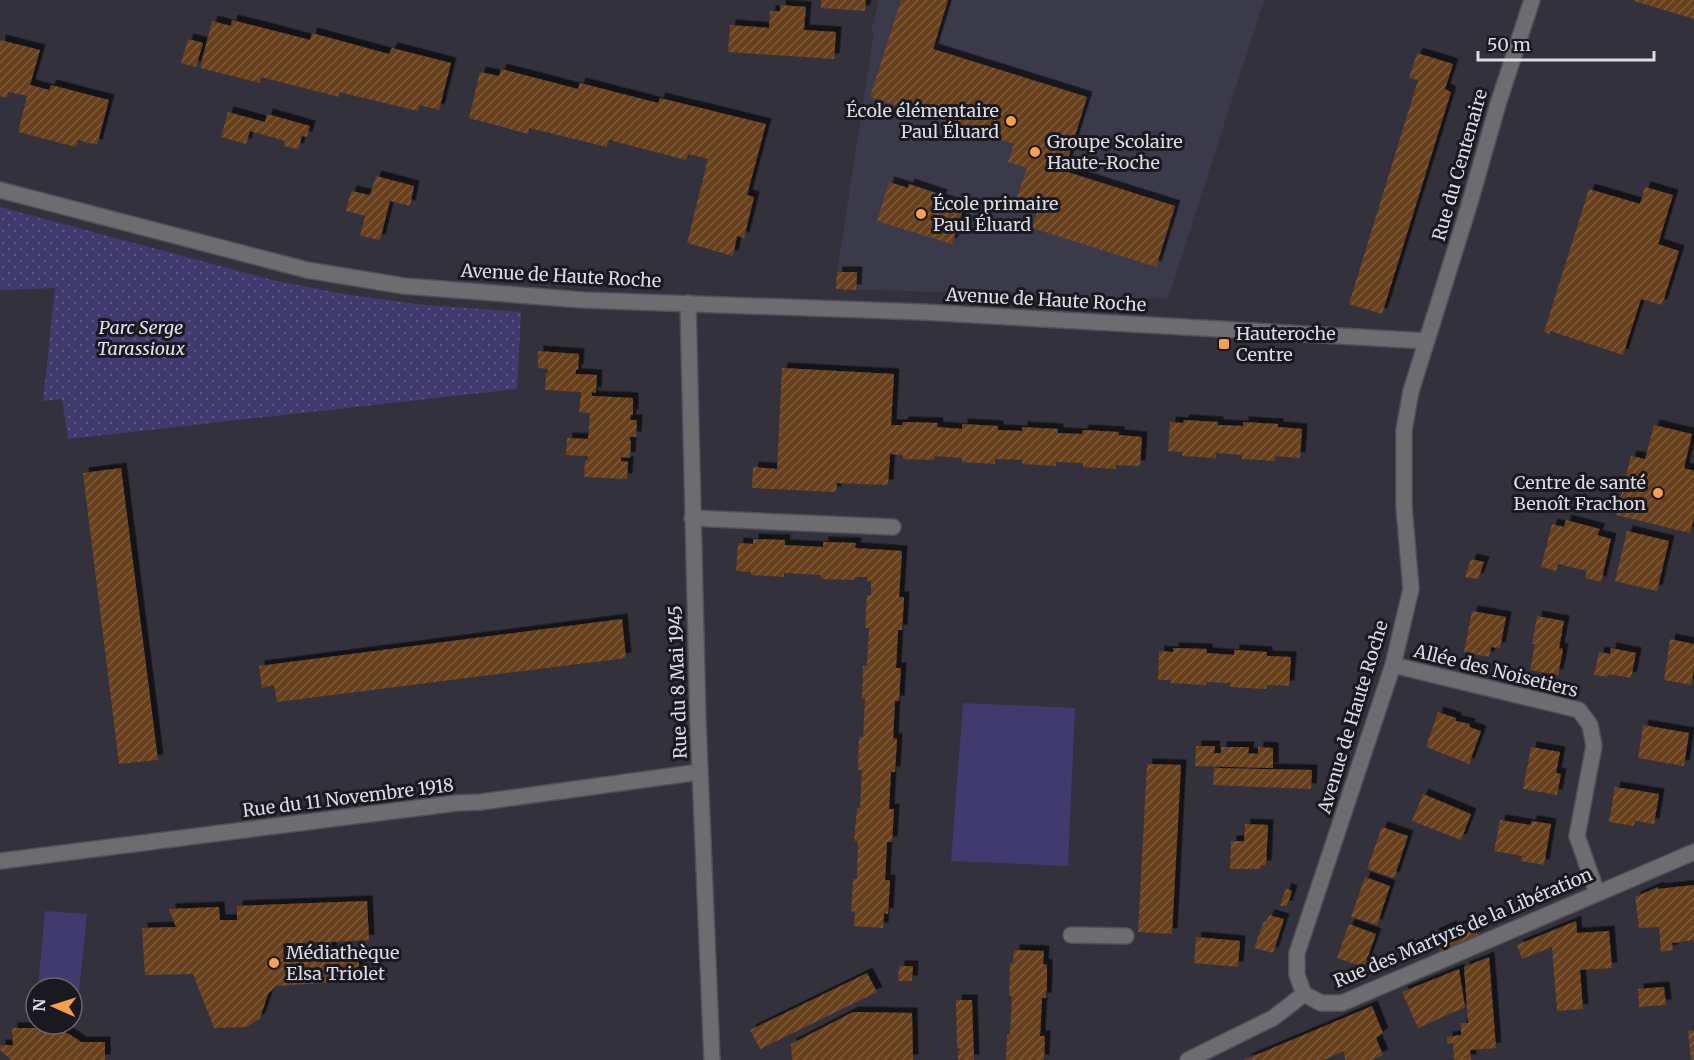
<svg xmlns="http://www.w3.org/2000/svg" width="1694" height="1060" font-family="Merriweather,serif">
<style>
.built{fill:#3b3a4b}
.park{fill:url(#park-dots)}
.pitch{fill:#413a6e}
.building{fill:url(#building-hatch);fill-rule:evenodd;filter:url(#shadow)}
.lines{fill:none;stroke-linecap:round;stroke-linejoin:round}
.minor-casing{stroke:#51505a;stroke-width:18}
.minor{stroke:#6c6c71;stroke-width:15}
.poi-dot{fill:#f9a04c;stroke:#1a191f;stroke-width:2}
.labels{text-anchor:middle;stroke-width:6;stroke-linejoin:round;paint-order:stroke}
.poi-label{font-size:18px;fill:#dddce4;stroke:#1a191f;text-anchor:start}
.street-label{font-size:18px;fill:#dddce4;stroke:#1a191f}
.park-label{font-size:18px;font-style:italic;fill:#e1e0f6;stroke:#1a191f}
</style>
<defs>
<pattern id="park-dots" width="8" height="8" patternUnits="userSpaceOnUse" patternTransform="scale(1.5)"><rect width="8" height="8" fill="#413a6e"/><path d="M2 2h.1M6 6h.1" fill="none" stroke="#5c5683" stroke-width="1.8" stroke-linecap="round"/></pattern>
<pattern id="building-hatch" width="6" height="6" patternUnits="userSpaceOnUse" patternTransform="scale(1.5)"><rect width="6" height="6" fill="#67401c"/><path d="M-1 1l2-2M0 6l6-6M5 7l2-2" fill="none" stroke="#7c5b3d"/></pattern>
<filter id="shadow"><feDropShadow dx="5.5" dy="-5.5" stdDeviation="0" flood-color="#0009"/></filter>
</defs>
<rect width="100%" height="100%" fill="#32313c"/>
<!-- built -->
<path class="built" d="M879 0H1264L1168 299 836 289 837 272 874 32H871Z"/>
<!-- park -->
<path class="park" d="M0 207 272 280 344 294 415 304 521 312 517 389 68 439 62 399 43 401 55 288 0 290Z"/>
<!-- pitch -->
<path class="pitch" d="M963 703 1075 708 1068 866 951 861Z
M45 911 87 914 77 1012H72V988H38Z"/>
<!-- building -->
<path class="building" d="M821 0H866L865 11 821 8Z
M901 0H948L933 49 1087 97 1064 171 1175 206 1156 267 1032 228 1038 209 1033 207 1034 202 1017 197 1027 168 1008 162 1014 144 870 97Z
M1634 0H1694V19L1634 1Z
M780 5 806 7 804 30 836 32 834 59 728 52 730 25 769 28 770 11H780Z
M232 20 310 40 312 33 389 54 392 48 451 63 439 110 419 105 418 111 339 92V97L261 77 260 83 200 68 212 21 231 26Z
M188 39 203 43 196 67 181 63Z
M0 40 40 50 30 85 49 90 51 85 109 100 97 145 78 140 76 147 18 132 27 96 8 92 7 98 0 96Z
M1417 53 1453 64 1445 89 1451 92 1382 314 1349 304 1418 80 1409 78Z
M501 69 578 89 580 83 658 103 660 98 766 124 747 195 754 197 744 238 737 236 733 256 687 243 708 159 688 154 686 160 609 140 607 147 529 128 528 134 469 118 480 72 499 76Z
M228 112 265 122 267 114 310 126 307 137 302 136 298 149 284 146 285 141 250 131 246 144 221 137Z
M376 176 414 186 410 206 390 201 380 240 360 236 365 216 346 211 351 191 370 195Z
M889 182 908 188 909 184 942 195 940 199 964 207 952 244 877 221Z
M1645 187 1673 195 1658 244 1679 251 1662 305 1641 299 1623 355 1550 331 1549 334 1544 332 1589 189 1640 204Z
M837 272H857L856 290 836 289Z
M538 351 579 354 578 370H576V374L597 375 596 393 592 392V396L633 398V415H631L630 420H637L636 437H630V441H631L630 458 621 457V461L628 462 627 479 584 477 585 460H588V456L566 455 567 438 588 439 590 413 579 412 581 392 545 390 546 373H548V369L538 368Z
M782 368 894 374 891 425H902L903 422 938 423 937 427 962 429V424L998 426V430L1022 431V427L1058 429V433L1082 434 1083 430 1119 432V435L1142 437 1140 466 1116 465V469L1099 468 1083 467V463L1056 462V466L1022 464 1023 460 995 459V464L962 462V458L935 456 934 460 903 459V455L890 454 888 485 837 483 836 492 752 488 753 467 777 469Z
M1184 420 1218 422V425L1243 426V422L1278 424V427L1302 429 1300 458 1275 456V461L1242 459V455L1216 453V458L1182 456 1183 452 1168 451 1170 422 1183 423Z
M1654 425 1692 434 1684 468 1694 471V518L1690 533 1616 515 1631 456 1645 459Z
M121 468 158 760 119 764 83 473Z
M1566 520 1600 529 1597 535 1611 539 1601 582 1585 578 1587 571 1558 564 1556 571 1541 567 1552 524 1564 527Z
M1627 531 1669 541 1657 591 1615 581Z
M753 539 785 540V545L823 547V542L856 543 855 548 902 551 899 597H904L903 614 902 630H898L896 668H901L899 701H895L893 738 897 739 895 772H891L889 809H894L892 842H887L885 880H890L888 914 884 913 883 928 854 926 855 912 851 911 853 879H857L858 841H854L857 808H860L862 770H858L859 737H863L865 699H862L863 666H867L869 628H865L867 595H871V581H867V577H855L854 580 821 579V575L784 573V577L751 575V572L736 571 738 543 753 544Z
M1471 559 1484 562 1478 579 1465 577Z
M1472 611 1506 617 1500 648 1491 647 1489 657 1464 652Z
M1537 616 1564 621 1559 648 1563 649 1558 675 1530 670 1535 644H1532Z
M622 619 626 658 277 702 274 685 262 688 259 666Z
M1670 639 1694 644V669L1691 685 1664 680Z
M1173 648 1207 649V653L1234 655V650L1267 652V656L1291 657 1289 686 1267 685 1266 689 1230 687 1231 683 1206 682V685L1170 683 1171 680H1158L1159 651 1173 652Z
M1611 648 1636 653 1631 678 1608 674 1607 677 1594 675 1599 652 1610 654Z
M1438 712 1456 718V721L1470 724 1469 727 1481 731 1469 764 1426 747Z
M1643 725 1689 733 1684 766 1638 758Z
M1196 746H1215L1214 753H1221V747H1249L1248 753 1258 754V747L1273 748V768L1195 766Z
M1531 747 1560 752 1556 773 1561 774 1557 795 1523 789Z
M1147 764 1181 765 1172 934 1138 932Z
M1214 768 1312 770 1311 789 1213 785Z
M1615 787 1659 794 1654 824 1635 821 1634 826 1609 822Z
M1423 794 1471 814 1461 840 1412 821Z
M1500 820 1530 825 1532 821 1551 824 1544 865 1521 861 1522 856 1494 851Z
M1245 824 1268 825 1266 866H1261V869H1230L1231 841H1244Z
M1382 827 1408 836 1394 878 1367 869Z
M1365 877 1390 886 1377 925 1351 917Z
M1694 885V940L1672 943 1673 950 1661 952 1659 927 1639 928 1635 897 1658 887V889Z
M1286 888 1292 891 1287 906H1280Z
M367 901 369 940 331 942 332 954 359 953V966L354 975 340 982 276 986 268 994 260 1018 247 1027 214 1028 193 974 145 975 142 928 176 927 169 909 219 907 220 920H237V906ZM325 942V955L284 956 283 944Z
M1269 915 1284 919 1273 953 1254 948 1264 921 1266 922Z
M1471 921 1478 935 1440 951 1433 934 1451 926 1452 929Z
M1576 921 1577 933 1609 931 1612 968 1580 970 1583 1009 1557 1011 1552 947 1522 959 1517 945Z
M1349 924 1376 934 1364 967 1337 958Z
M1196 937 1240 941 1238 967 1194 963Z
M1014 950 1044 951 1043 964 1047 965V981L1046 998H1042L1040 1036H1045L1044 1060H1006L1007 1035 1010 1034 1012 996H1009L1010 963H1013Z
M1489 957 1496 1048 1470 1050 1471 1060H1454L1453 1043 1447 1044V1037L1461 1035V1023H1468L1464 967Z
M899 966H913L912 981H898Z
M1459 969 1465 1007 1418 1028 1402 992Z
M867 973 877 992 760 1049 750 1030Z
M1664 987 1666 1005 1639 1007 1638 989Z
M956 1000H972L974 1060H958V1051H960L959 1048H957Z
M1372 1006 1383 1033 1376 1038 1383 1055 1371 1060H1345L1344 1051 1324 1060H1244Z
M853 1012 912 1013 913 1060H792L791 1044Z
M12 1028H54L69 1034 81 1042H105V1060H11L0 1050V1045H13Z
M1694 1030V1060H1691L1688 1031Z"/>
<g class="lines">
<!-- minor casing -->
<g class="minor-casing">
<path id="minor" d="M0 190 307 270 404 286 583 300 922 312 1427 341
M688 303 698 722 712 1060
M692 518 893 527
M1393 665 1579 710 1590 725 1594 746 1577 836 1597 893
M0 861 457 803 481 802 700 772
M1071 935 1126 936
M1304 994 1297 975V953L1393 665 1411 589 1404 507V430L1411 391 1468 209 1498 104 1532 0
M1188 1060 1273 1018 1304 994 1321 1003H1342L1694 852"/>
</g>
<!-- minor -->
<use href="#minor" class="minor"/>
</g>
<!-- markers -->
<g class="poi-dot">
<circle cx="1011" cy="121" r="6"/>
<circle cx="1035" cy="152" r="6"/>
<circle cx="921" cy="214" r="6"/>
<rect x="1218" y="338" width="12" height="12" rx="3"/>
<circle cx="1658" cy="493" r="6"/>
<circle cx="274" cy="963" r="6"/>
</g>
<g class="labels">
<!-- poi labels -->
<g class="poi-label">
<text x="999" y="117" text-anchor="end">École élémentaire<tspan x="999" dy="21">Paul Éluard</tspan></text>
<text x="1047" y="148">Groupe Scolaire<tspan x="1047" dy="21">Haute-Roche</tspan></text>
<text x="933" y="210">École primaire<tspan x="933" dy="21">Paul Éluard</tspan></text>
<text x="1236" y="340">Hauteroche<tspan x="1236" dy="21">Centre</tspan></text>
<text x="1646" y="489" text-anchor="end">Centre de santé<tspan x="1646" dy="21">Benoît Frachon</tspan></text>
<text x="286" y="959">Médiathèque<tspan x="286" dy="21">Elsa Triolet</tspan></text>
</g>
<!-- street labels -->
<g class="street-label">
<text transform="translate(1460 165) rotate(-74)" y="6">Rue du Centenaire</text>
<text transform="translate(561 276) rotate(3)" y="6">Avenue de Haute Roche</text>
<text transform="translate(1046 300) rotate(3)" y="6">Avenue de Haute Roche</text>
<text transform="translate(1496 671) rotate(14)" y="6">Allée des Noisetiers</text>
<text transform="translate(678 682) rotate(-92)" y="6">Rue du 8 Mai 1945</text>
<text transform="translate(1353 717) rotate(-73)" y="6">Avenue de Haute Roche</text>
<text transform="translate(348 798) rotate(-7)" y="6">Rue du 11 Novembre 1918</text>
<text transform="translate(1463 928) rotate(-23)" y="6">Rue des Martyrs de la Libération</text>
</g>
<!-- park labels -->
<g class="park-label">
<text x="141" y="334">Parc Serge<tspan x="141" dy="21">Tarassioux</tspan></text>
</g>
</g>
<!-- north arrow -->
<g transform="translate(54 1006) rotate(273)"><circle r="28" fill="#1a191f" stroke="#68676e" stroke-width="1.5"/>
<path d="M0-4.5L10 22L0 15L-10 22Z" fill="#f9a04c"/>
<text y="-9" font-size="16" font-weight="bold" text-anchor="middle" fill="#dddce4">N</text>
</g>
<!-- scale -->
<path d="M1478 51v9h176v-9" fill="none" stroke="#dddce4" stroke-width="3"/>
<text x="1487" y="51" font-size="18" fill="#dddce4" stroke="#1a191f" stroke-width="4.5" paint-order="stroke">50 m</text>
</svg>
